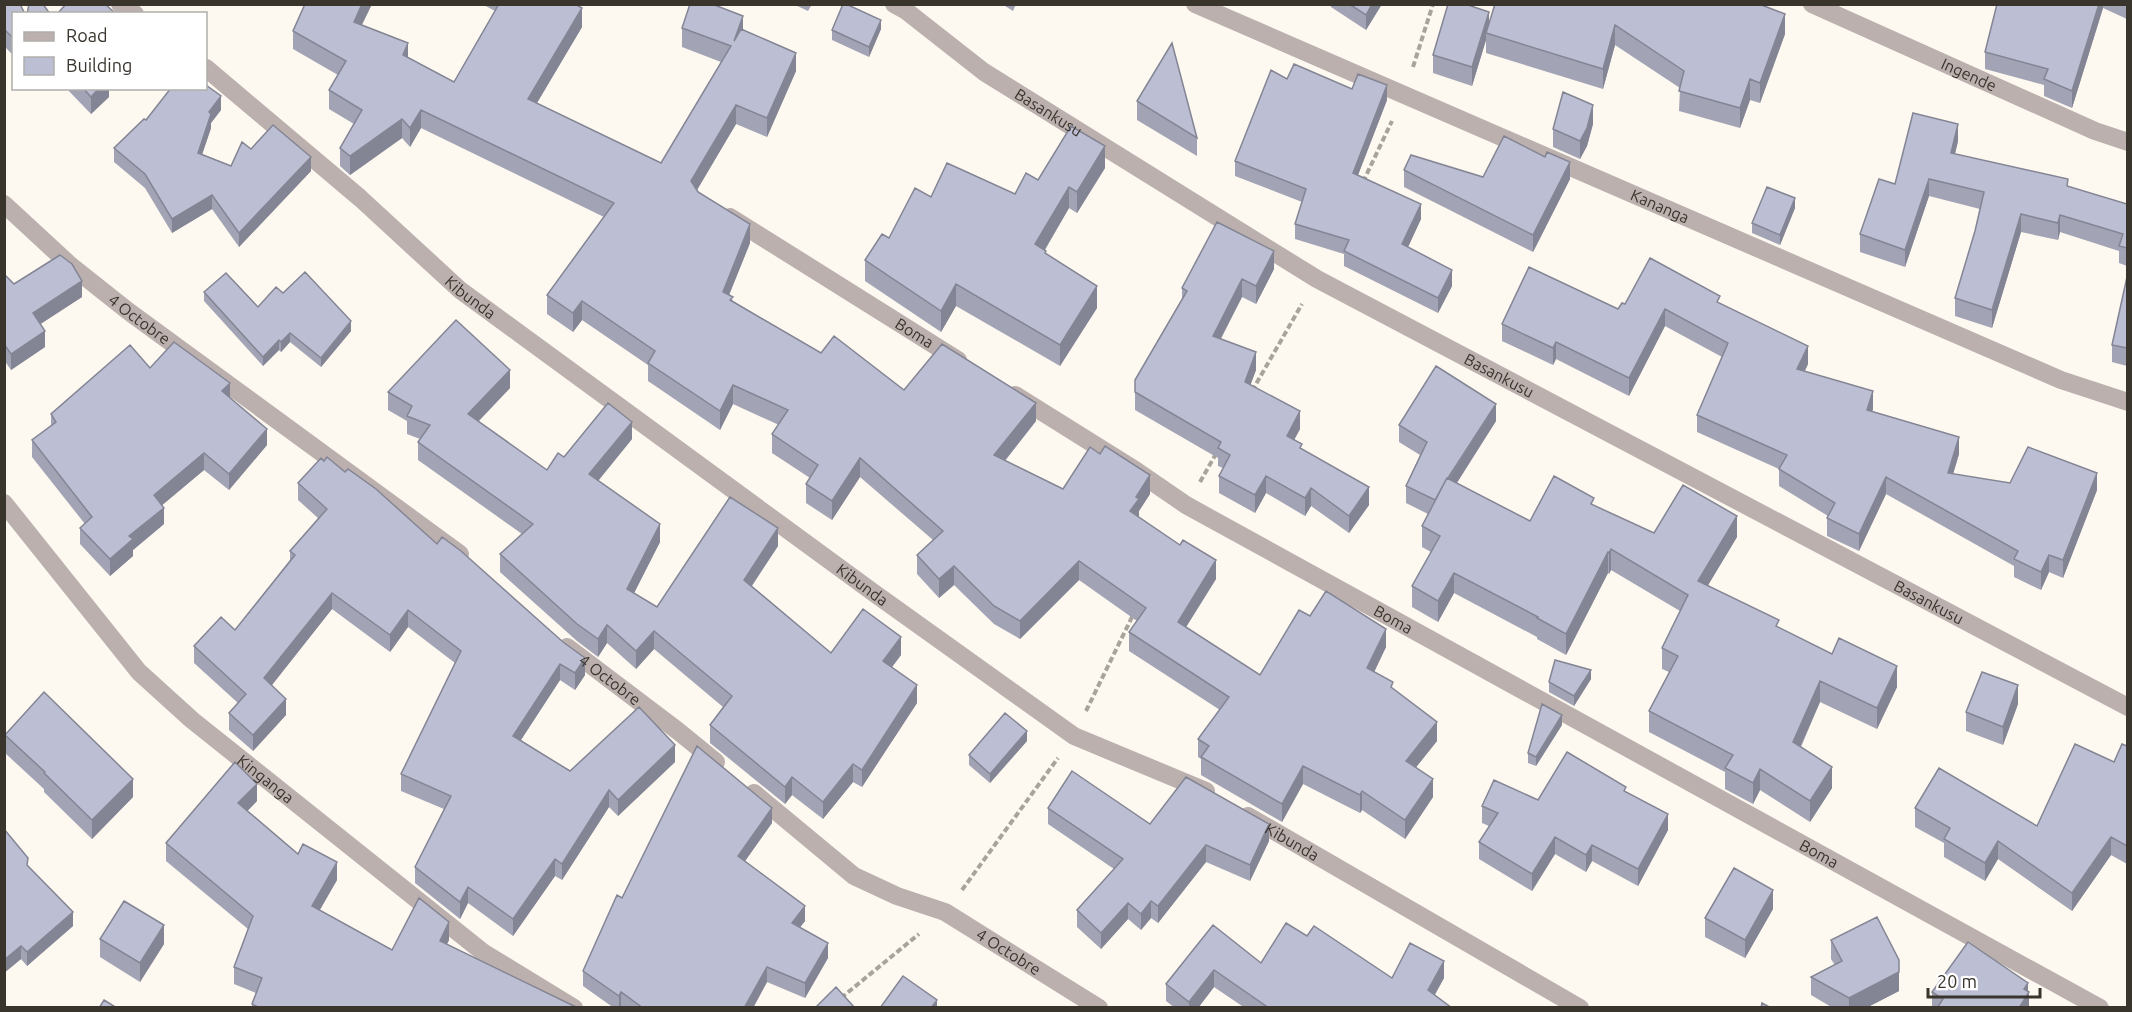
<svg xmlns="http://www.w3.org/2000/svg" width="2132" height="1012" font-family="Ubuntu,sans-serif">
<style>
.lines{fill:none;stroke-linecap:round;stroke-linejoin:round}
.path{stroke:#a8a39b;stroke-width:4;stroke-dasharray:6 3;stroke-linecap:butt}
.minor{stroke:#bbb0ae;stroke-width:18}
.wall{fill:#a2a3b5}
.shaded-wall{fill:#848594}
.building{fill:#bcbed3;stroke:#848594;stroke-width:1.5}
.labels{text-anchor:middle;stroke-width:4.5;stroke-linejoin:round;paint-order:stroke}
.street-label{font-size:16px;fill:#39342c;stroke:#fff}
</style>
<rect width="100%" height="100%" fill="#fdf8f0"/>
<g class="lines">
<!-- path -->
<path class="path" d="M1413 67 1433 4
M1363 182 1392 121
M1252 391 1302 304
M1200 482 1217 452
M1086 711 1133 615
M962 890 1058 758
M841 998 919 934"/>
<!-- minor -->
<g class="minor">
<path d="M120 4 135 14"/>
<path id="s1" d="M894 4 905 10 984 72 1317 279 2128 707"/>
<path id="s2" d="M1195 4 2061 380 2128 402"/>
<path id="s3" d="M1812 4 2095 131 2128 142"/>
<path id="s4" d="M206 68 360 198 460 290 874 593 1074 736 1206 791"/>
<path id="s5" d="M4 204 70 265 128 311 460 554"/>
<path id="s6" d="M730 217 958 360"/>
<path id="s7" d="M1015 395 1135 470 1186 505 2100 1008"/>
<path id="s8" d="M4 503 139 672 192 720 484 953 574 1008"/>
<path id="s9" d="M567 647 678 731 716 762"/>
<path id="s10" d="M754 793 854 876 897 896 945 912 1099 1008"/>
<path id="s11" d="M1248 816 1580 1008"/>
</g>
</g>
<!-- wall -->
<path class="wall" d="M4 4 14 14V56L4 46Z
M305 4H372L362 25 408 57 454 82 495 11 482 4H575L582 27 537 103 661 163 721 62 682 47V28L743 30 796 71 767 137 736 124 697 190 750 243 729 295 733 301 821 353 904 390 1036 421 1005 461 1063 489 1150 494 1139 511V517L1216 579 1186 627 1260 675 1310 616 1386 647 1374 672 1393 689 1437 741 1416 767 1433 797 1405 839 1362 810 1360 813 1303 784 1282 822 1201 775V759L1198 757V739L1220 710 1129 651V632L1137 621 1079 580 1020 639 994 624 954 585 939 598 917 574V555L933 540 860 477 832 520 806 503V484L810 478 772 453V434L779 425 733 404 720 430 648 381V365L582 320 573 332 547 314V295L604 217 421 128 410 147 402 138 350 175 340 166V148L354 124 329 109V90L338 75 293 49V31Z
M793 4H812L808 11Z
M1002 4H1016L1013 11Z
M1331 4H1382L1366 30 1331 7Z
M1495 4 1785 34 1760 103 1750 100 1740 128 1679 111 1680 88 1615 45 1603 89 1486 53V40L1472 86 1433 73V55L1489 23Z
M1997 4H2127V19L2103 8 2072 108 2044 96V85L1985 69V52Z
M881 29 869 57 832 40V30Z
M1287 79 1352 89 1387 100 1358 175 1421 219 1408 247 1452 286 1438 313 1344 266V254L1295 239V224L1302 202 1235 176V161Z
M66 88H109V97L91 114Z
M1137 101 1197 138V156L1137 120Z
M221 110 211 123V128L202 154 231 166 251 149 311 171 239 247 212 209 172 233 145 188 114 162V148L146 120Z
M1593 124 1587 146 1580 159 1553 147V129Z
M1958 141 1955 154 2127 204V266L2119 263V251L2060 232 2058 240 2021 232 1992 328 1955 316V298L1975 231 1980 209 1929 196 1905 267 1860 252V234L1895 184Z
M1105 168 1077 213 1069 208 1045 250 1046 254 1097 308 1060 366 956 306 941 332 865 281V260L889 238 931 197 1015 194 1038 180Z
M1404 170 1483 177 1570 179 1533 252 1404 187Z
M1795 208 1780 245 1752 233V223Z
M1274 269 1256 304 1242 297 1221 339 1256 370 1250 385 1300 429 1294 440 1302 449 1369 505 1349 533 1311 506 1305 516 1266 493 1255 513 1219 493V476L1223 468 1218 466V458L1135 410V380L1182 299V288Z
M4 274 14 284 82 297 40 324 45 347 11 370 4 360Z
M2127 277V366L2112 362V345Z
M204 292 258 307 283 293 351 331 321 367 290 342 281 352 279 350 263 366 204 301Z
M1720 303 1808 364 1805 371 1873 409 1872 411 1959 454 1953 474 2010 483 2097 490 2063 578 2049 572 2041 590 2014 577V566L1886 494 1859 551 1827 536V518L1828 516 1779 486V469L1697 432V415L1722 357 1665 326 1629 396 1556 359 1553 365 1502 341V324L1618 309 1625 304Z
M150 368 230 398 267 445 229 490 204 470 162 505 164 524 133 550V556L110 576 80 544V528L85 524 32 457V440L51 426V414Z
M510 388 479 421 547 470 564 457 632 439 598 481 660 542 634 593 657 607 778 546 752 586 831 653 901 655 892 667 917 703 862 787 853 782 823 819 792 795 785 804 710 743V725L723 707 654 649 636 669 607 643 598 657 577 641 500 572V554L522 534 418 460V442L420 439 407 434V421L388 410V392Z
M1496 421 1457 483 1530 521 1594 506 1654 533 1737 537 1708 585 1779 628 1897 687 1877 729 1820 702 1801 747 1832 788 1810 822 1760 790 1753 804 1725 789V772L1649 732V711L1669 672 1662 669V648L1680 611 1611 570 1609 574 1608 573 1566 655 1537 639V637L1454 593 1438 622 1412 607V586L1431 552 1422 547V526L1428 514 1406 503V486L1420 455 1399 442V425Z
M298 483 585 675 575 690 560 680 521 740 570 771 675 762 618 816 609 807 562 880 555 876 513 936 468 903 460 919 415 883V867L444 809 401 791V774L455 663 408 627 390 652 332 609 272 685 286 715 253 751 229 730V713L238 703 194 663V646L235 630 290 560V551L318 518 298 500Z
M1591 679 1574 706 1549 692V682Z
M2018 704 2003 745 1966 731V712Z
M1562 725 1536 766 1528 763V753Z
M5 735 133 797 92 839 44 792V789L5 753Z
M1027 741 990 783 969 765V755Z
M2127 746V864L2111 855 2072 911 1998 859 1985 881 1944 857V843L1915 827V808L2037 826 2114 762Z
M1626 792 1668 830 1638 886 1592 861 1586 872 1555 854 1532 891 1479 859V842L1489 826 1482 823V806Z
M257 801 247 811 298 854 337 880 320 910 392 950 449 940 447 944 578 1008H252V1004L256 993 234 984V967L248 929 166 861V843Z
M1048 808 1150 824 1269 841 1250 881 1206 862 1158 923 1151 918 1141 930 1128 919 1101 949 1077 927V910L1114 869 1048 824Z
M772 823 745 861 805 921 800 927 828 958 805 998 767 982 753 1008H614L583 986V971L622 898Z
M28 866 73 926 27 966 21 959 4 973Z
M1773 909 1745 958 1705 937V918Z
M1213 925 1261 963 1307 936 1392 978H1444L1435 995 1452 1008H1245L1214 987 1198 1008H1175L1166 1001V984Z
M100 939 164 944 140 982 100 957Z
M1831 940 1899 991 1866 1008H1833L1811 995V977L1835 965 1831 959Z
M2028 991 2029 1008H1932V992Z"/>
<!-- shaded-wall -->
<path class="shaded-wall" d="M362 4H372L354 40V22Z
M1372 4H1382L1366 30V15Z
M2099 4H2103V8L2072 108V91Z
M582 8V27L528 118V99Z
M1489 12V30L1486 33V40L1472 86V67Z
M1785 14V34L1760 103V83Z
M743 16V35L734 41Z
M881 20V29L869 57V47Z
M1615 25V45L1603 89V69Z
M408 43V62L403 55Z
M796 53V71L767 137V118Z
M1750 79V100L1740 128V108Z
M1387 85V100L1353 188V173Z
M99 88H109V97L91 114V97Z
M221 96V110L211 123V128L198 167V153L209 112Z
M736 105V124L691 200V181Z
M1593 105V124L1587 146 1580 159V141Z
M421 110V128L410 147V128Z
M402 119V138L350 175V156Z
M1958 124V141L1951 170V153Z
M1105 146V168L1077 213V192Z
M311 157V171L239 247V233Z
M1570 162V179L1533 252V235Z
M1929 179V196L1905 267V250Z
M1069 187V208L1035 266V244Z
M212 195V209L172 233V219Z
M1795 198V208L1780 245V235Z
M1421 204V219L1402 260V244Z
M2021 214V232L1992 328V310Z
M2060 215V232L2058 240V223Z
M750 224V243L723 310V292Z
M1274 251V269L1256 304V286Z
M1452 270V286L1438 313V298Z
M1242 279V297L1213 353V336Z
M82 281V297L33 329V313Z
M956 284V306L941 332V311Z
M1097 286V308L1060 366V345Z
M582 301V320L573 332V313Z
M1665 309V326L1629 396V378Z
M351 321V331L321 367V358Z
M45 331V347L11 370V354Z
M290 333V342L281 352V342Z
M279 340V350L263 366V357Z
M1556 342V359L1553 365V348Z
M1808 346V364L1797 386V369Z
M1256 352V370L1245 400V382Z
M510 370V388L468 432V414Z
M230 383V400L222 391Z
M733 385V404L720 430V411Z
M1873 391V409L1867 427V410Z
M1036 403V421L994 474V455Z
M1496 404V421L1435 517V500Z
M1300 411V429L1287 453V436Z
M632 422V439L589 492V474Z
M267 429V445L229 490V474Z
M1959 437V454L1948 491V473Z
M204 453V470L154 512V495Z
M860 458V477L832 520V501Z
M2097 473V490L2063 578V560Z
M1150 475V494L1139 511V517L1130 511 1136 497Z
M1266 476V493L1255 513V495Z
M1886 477V494L1859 551V534Z
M1369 487V505L1349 533V516Z
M1311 488V506L1305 516V498Z
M164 508V524L133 550V556L110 576V559L129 536Z
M1737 516V537L1698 602V581Z
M660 524V542L627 607V589Z
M778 528V546L744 597V580Z
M1611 549V570L1609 574V553Z
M1608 552V573L1566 655V634Z
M2049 555V572L2041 590V572Z
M1216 560V579L1178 640V622Z
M1079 561V580L1020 639V621Z
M954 566V585L939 598V579Z
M1454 573V593L1438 622V601Z
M332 593V609L264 695V678Z
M408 610V627L390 652V635Z
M607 625V643L598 657V639Z
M1386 629V647L1367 687V668Z
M654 631V649L636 669V651Z
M901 637V655L883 679V661Z
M585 658V675L575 690V673Z
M560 664V680L513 752V736Z
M1897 666V687L1877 729V708Z
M1591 670V679L1574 706V696Z
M1820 681V702L1793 763V742Z
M917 685V703L862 787V770Z
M2018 685V704L2003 745V727Z
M286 699V715L253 751V735Z
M1562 715V725L1536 766V757Z
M1437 722V741L1406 780V761Z
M1027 731V741L990 783V774Z
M675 745V762L618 816V800Z
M853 764V782L823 819V802Z
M1303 766V784L1282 822V804Z
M1832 767V788L1810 822V801Z
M1760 769V790L1753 804V783Z
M792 777V795L785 804V787Z
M133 779V797L92 839V820Z
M1433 779V797L1405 839V820Z
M257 784V801L238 821V803Z
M609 790V807L562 880V864Z
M1362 791V810L1360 813V795Z
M772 808V823L738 871V856Z
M1668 814V830L1638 886V869Z
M1269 824V841L1250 881V865Z
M1555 837V854L1532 891V874Z
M2111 837V855L2072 911V893Z
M1998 841V859L1985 881V863Z
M1206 845V862L1158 923V906Z
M1592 845V861L1586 872V855Z
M555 859V876L513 936V919Z
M337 862V880L312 923V906Z
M468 887V903L460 919V902Z
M1773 890V909L1745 958V940Z
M1151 901V918L1141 930V914Z
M1128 903V919L1101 949V933Z
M805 906V921L792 938V923Z
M73 912V926L27 966V952Z
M449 922V940L440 958V941Z
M164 925V944L140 982V963Z
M828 943V958L805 998V983Z
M21 946V959L4 973V960Z
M1444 961V978L1428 1006V990Z
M767 967V982L753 1008H744Z
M1214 970V987L1198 1008H1189V1002Z
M1899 972V991L1866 1008H1849V998Z
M2028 983V995L2029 992V1008H2019L2024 989Z
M621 992V1007L619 1008V996Z
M937 1000V1008H931Z"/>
<!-- building -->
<path class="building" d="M4 4H20L25 14H14V39L4 29Z
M29 4H43L50 14H27Z
M66 4H105L116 14H57Z
M305 4H362L354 22 408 43 403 55 454 82 499 4H575L582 8 528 99 661 163 731 46 682 28 690 4H712L743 16 734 41 741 29 796 53 767 118 736 105 691 181 698 192 750 224 723 292 733 297 730 300 821 353 834 336 904 390 942 344 1036 403 994 455 1063 489 1090 447 1100 454 1105 446 1150 475 1136 497 1139 499 1130 511 1180 545 1183 540 1216 560 1178 622 1260 675 1299 610 1310 616 1326 591 1386 629 1367 668 1393 682 1391 687 1437 722 1406 761 1433 779 1405 820 1362 791 1360 795 1303 766 1282 804 1201 757 1209 746 1198 739 1229 697 1129 632 1146 608 1079 561 1020 621 994 606 954 566 939 579 917 555 943 531 860 458 832 501 806 484 818 465 772 434 788 410 733 385 720 411 648 363 655 351 582 301 573 313 547 295 614 203 421 110 410 128 402 119 350 156 340 148 362 110 329 90 346 61 293 31Z
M843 4H846L881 20 869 47 832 30Z
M1349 4H1372L1366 15Z
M1448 4H1465L1489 12 1472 67 1433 55Z
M1495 4H1759L1785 14 1760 83 1750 79 1740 108 1679 91 1684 71 1615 25 1603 69 1486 33Z
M1997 4H2099L2072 91 2044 79 2048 69 1985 52Z
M1172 43 1197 138 1137 101Z
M1294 64 1352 89 1358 74 1387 85 1353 173 1421 204 1402 244 1452 270 1438 298 1344 251 1349 240 1295 224 1306 189 1235 161 1271 70 1287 79Z
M206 85 221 96 209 112 211 114 198 153 231 166 242 142 251 149 273 125 311 157 239 233 212 195 172 219 145 174 114 148 144 119 146 120 171 88H206Z
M83 88H99L91 97Z
M1563 92 1593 105 1587 128 1580 141 1553 129Z
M1913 113 1958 124 1951 153 2068 179 2067 186 2127 204V248L2119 246 2123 234 2060 215 2058 223 2021 214 1992 310 1955 298 1975 231 1984 192 1929 179 1905 250 1860 234 1879 179 1895 184Z
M1071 126 1105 146 1077 192 1069 187 1035 244 1046 251 1045 253 1097 286 1060 345 956 284 941 311 865 260 882 234 889 238 915 188 931 197 947 163 1015 194 1026 173 1038 180Z
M1504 136 1545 157 1547 152 1570 162 1533 235 1404 170 1411 155 1483 177Z
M1767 187 1795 198 1780 235 1752 223Z
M1217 222 1274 251 1256 286 1242 279 1213 336 1256 352 1245 382 1300 411 1287 436 1302 444 1300 448 1369 487 1349 516 1311 488 1305 498 1266 476 1255 495 1219 476 1230 455 1218 448 1221 442 1135 392V380L1187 291 1182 288Z
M60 255 72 264 82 281 33 313 45 331 11 354 4 344V274L14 284Z
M1650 258 1720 296 1717 302 1808 346 1797 369 1873 391 1867 410 1959 437 1948 473 2010 483 2028 447 2097 473 2063 560 2049 555 2041 572 2014 559 2018 551 1886 477 1859 534 1827 518 1835 503 1779 469 1787 455 1697 415 1728 343 1665 309 1629 378 1556 342 1553 348 1502 324 1529 267 1618 309 1622 303 1625 304Z
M305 272 351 321 321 358 290 333 281 342 279 340 263 357 204 292 226 273 258 307 276 287 283 293Z
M2127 277V348L2112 345Z
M456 320 510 370 468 414 547 470 558 453 564 457 608 403 632 422 589 474 660 524 627 589 657 607 730 497 778 528 744 580 831 653 863 609 901 637 883 661 917 685 862 770 853 764 823 802 792 777 785 787 710 725 732 696 654 631 636 651 607 625 598 639 577 624 500 554 533 524 418 442 430 425 407 416 412 406 388 392Z
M174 342 230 383 222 391 267 429 229 474 204 453 154 495 164 508 129 536 133 539 110 559 80 528 92 517 32 440 56 422 51 414 130 345 150 368Z
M1436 366 1496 404 1448 478H1447L1435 500 1406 486 1427 442 1399 425Z
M327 457 345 472 348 469 376 489 437 544 442 537 461 551 563 642 585 658 575 673 560 664 513 736 570 771 639 707 675 745 618 800 609 790 562 864 555 859 513 919 468 887 460 902 415 867 451 796 401 774 461 651 408 610 390 635 332 593 264 678 286 699 253 735 229 713 246 694 194 646 221 617 235 630 295 555 290 551 327 509 298 483 321 458 324 461Z
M1554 476 1594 498 1591 504 1654 533 1683 485 1737 516 1698 581 1779 620 1776 626 1832 654 1839 638 1897 666 1877 708 1820 681 1793 742 1832 767 1810 801 1760 769 1753 783 1725 768 1733 755 1649 711 1678 656 1662 648 1688 595 1611 549 1609 553 1608 552 1566 634 1537 618 1538 617 1454 573 1438 601 1412 586 1440 536 1422 526 1447 478 1530 521Z
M1555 660 1591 670 1574 696 1549 682Z
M1982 672 2018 685 2003 727 1966 712Z
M44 692 133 779 92 820 44 773 45 772 5 735Z
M1542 704 1562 715 1536 757 1528 753Z
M1005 713 1027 731 990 774 969 755Z
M2075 744 2114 762 2122 744 2127 746V846L2111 837 2072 893 1998 841 1985 863 1944 839 1950 828 1915 808 1939 768 2037 826Z
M697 746 772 808 738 856 805 906 792 923 828 943 805 983 767 967 744 1008H643L621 992 619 996 583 971 617 895 622 898Z
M1567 752 1626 787 1624 791 1668 814 1638 869 1592 845 1586 855 1555 837 1532 874 1479 842 1498 813 1482 806 1494 780 1538 800Z
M235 762 257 784 238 803 298 854 303 844 337 862 312 906 392 950 419 898 449 922 440 941 578 1008H260L252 1004 262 978 234 967 253 916 166 843Z
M1072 771 1150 824 1186 777 1269 824 1250 865 1206 845 1158 906 1151 901 1141 914 1128 903 1101 933 1077 910 1123 859 1048 808Z
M4 829 28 858 27 865 73 912 27 952 21 946 4 960Z
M1734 868 1773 890 1745 940 1705 918Z
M124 901 164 925 140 963 100 939Z
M1877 917 1899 960V972L1849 998 1811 977 1842 961 1831 940Z
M1286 923 1307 936 1314 926 1392 978 1410 943 1444 961 1428 990 1452 1008H1269L1214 970 1189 1002 1166 984 1213 925 1261 963Z
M1968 942 2028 983 2024 989 2029 992 2019 1008H1937L1943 999 1932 992Z
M903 976 937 1000 931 1008H880Z
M836 987 855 1008H815Z
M104 1000 117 1008H99Z
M1762 1003 1771 1008H1761Z"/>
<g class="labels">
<!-- street labels -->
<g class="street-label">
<text dy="6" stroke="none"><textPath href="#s3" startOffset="172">Ingende</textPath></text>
<text dy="6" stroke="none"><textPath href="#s1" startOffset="189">Basankusu</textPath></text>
<text dy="6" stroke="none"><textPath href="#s2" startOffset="507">Kananga</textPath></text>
<text dy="6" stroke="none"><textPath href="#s4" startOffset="350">Kibunda</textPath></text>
<text dy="6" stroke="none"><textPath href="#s5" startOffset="178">4 Octobre</textPath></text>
<text dy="6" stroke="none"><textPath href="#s6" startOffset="218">Boma</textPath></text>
<text dy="6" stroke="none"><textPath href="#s1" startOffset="711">Basankusu</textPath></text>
<text dy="6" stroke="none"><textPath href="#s4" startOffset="836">Kibunda</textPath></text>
<text dy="6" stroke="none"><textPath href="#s1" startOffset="1197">Basankusu</textPath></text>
<text dy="6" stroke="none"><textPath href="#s7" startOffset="440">Boma</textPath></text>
<text dy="6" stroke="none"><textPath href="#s9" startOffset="54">4 Octobre</textPath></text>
<text dy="6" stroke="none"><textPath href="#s8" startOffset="382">Kinganga</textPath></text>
<text dy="6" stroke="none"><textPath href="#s11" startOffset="51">Kibunda</textPath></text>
<text dy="6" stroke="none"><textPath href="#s7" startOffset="926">Boma</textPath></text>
<text dy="6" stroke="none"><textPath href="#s10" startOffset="303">4 Octobre</textPath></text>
</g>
</g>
<!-- border -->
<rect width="2132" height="1012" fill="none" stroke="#39342c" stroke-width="12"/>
<!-- legend -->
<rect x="12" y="12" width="195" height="78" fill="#ffffff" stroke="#b0aeab" stroke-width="1.5"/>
<rect x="24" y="32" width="30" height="9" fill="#bbb0ae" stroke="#b0aeab" stroke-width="1.5"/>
<text x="66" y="42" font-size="18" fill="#39342c">Road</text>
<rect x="24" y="57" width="30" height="18" fill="#bcbed3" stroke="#b0aeab" stroke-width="1.5"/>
<text x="66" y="72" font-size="18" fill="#39342c">Building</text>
<!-- scale -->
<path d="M1928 988v9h112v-9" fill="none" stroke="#39342c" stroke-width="3"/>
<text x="1937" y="988" font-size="18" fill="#39342c" stroke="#ffffff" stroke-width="4.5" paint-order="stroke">20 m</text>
</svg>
